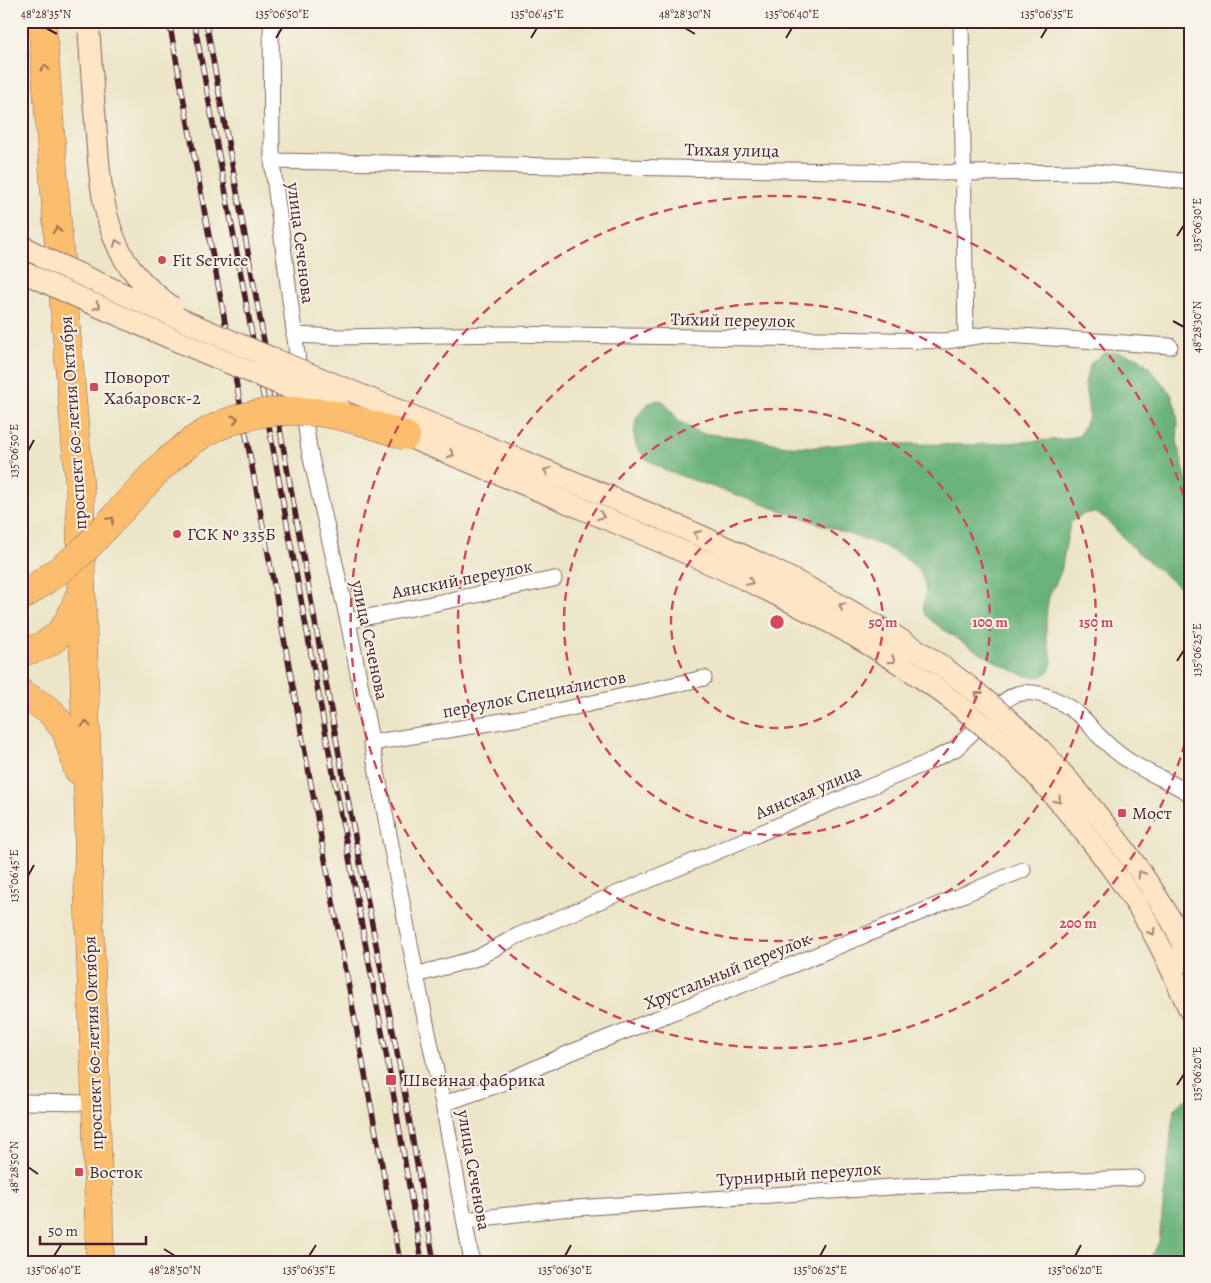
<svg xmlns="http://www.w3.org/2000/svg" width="1211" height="1283" font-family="Alegreya,serif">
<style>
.forest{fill:#69b27a;stroke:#5a6852}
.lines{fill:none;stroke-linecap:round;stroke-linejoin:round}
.street-casing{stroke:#836462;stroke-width:17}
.secondary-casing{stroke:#836462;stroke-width:23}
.highway-casing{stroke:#836462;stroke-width:29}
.street{stroke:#fff;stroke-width:15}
.secondary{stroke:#fde5c5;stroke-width:21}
.highway{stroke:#fbbe6e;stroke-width:28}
.rail-casing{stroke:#4a1f2b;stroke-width:5.5}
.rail{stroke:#f7f3e8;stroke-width:4;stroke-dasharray:11;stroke-linecap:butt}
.secondary-bridge-casing{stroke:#836462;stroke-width:23;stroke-linecap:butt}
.highway-bridge-casing{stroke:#836462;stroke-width:29;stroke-linecap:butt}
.secondary-bridge{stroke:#fde5c5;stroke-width:21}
.highway-bridge{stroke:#fbbe6e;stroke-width:28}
.oneway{stroke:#a26e4c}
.oneway2{stroke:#a48278}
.ticks{fill:none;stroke:#4a1f2b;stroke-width:2}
.ring{fill:none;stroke:#d1495b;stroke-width:2.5;stroke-dasharray:9 6}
.poi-dot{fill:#d1495b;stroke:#f7f3e8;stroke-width:2}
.labels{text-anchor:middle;stroke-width:4;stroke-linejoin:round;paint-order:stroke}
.street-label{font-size:18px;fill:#4a1f2b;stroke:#f7f3e8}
.poi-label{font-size:18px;fill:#4a1f2b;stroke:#f7f3e8;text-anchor:start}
.centre{fill:#d1495b;stroke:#f7f3e8;stroke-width:2.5}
.ring-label{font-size:15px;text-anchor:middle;font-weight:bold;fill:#d1495b;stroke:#f7f3e8;stroke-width:4;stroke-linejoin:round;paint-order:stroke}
.neatline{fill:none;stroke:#4a1f2b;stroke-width:2}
.ticks-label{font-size:12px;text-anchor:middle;fill:#4a1f2b}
</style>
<rect width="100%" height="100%" fill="#f7f3e8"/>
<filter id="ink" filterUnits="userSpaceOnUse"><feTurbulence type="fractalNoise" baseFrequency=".02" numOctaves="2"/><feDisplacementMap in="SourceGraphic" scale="10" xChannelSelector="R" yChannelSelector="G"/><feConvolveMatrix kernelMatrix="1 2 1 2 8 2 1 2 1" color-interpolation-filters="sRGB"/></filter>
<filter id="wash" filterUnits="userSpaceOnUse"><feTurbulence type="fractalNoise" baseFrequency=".0096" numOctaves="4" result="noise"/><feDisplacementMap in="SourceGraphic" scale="20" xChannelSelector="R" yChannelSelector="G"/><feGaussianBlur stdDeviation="1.12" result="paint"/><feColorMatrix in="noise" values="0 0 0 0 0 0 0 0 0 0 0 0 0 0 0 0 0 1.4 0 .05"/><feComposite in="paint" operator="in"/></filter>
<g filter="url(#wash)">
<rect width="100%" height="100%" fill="#ece5c7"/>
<!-- forest -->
<path class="forest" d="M1120 352 1139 358 1148 366 1171 394 1176 409 1178 424 1177 441 1190 494V602L1184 591 1135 550 1105 518 1096 513H1086L1071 522C1066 538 1065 554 1061 570 1059 579 1054 586 1050 594 1046 606 1046 620 1046 632 1046 645 1056 657 1050 669 1046 677 1036 678 1027 676 1010 672 937 629 926 615 921 609 924 604 925 597 929 569 904 557 883 546L667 471 646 459 636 446 634 434 636 419 640 413 649 403 658 400 663 401 679 421 699 433 754 439 787 446 817 447 855 443 972 445 1067 439 1080 435 1089 416 1085 382 1091 363 1104 353Z
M1184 1100H1190V1262H1146L1154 1252 1159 1242 1172 1124 1175 1108Z"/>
</g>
<g filter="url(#ink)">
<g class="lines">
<!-- street casing -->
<g class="street-casing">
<path id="street" d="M271 21 272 161 300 377
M961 21 966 338
M272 161 962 173 1096 172 1190 182
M294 335 341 337 504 334 946 341 991 334 1170 346
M303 405 309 449 348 621 416 975 443 1104 472 1262
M348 621 554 579
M371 743 544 714 704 678
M416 975 477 958 517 936 926 763 955 749 1005 701C1026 682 1059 699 1078 714 1085 719 1091 727 1097 734 1106 743 1118 754 1129 761 1148 774 1171 781 1190 794
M21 1102 96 1103
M443 1104 500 1084 567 1054 785 968 1023 870
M465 1220 561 1209 907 1186 1136 1178"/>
</g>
<!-- secondary casing -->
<g class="secondary-casing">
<path id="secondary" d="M21 245 42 257
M1041 750C1091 804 1139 862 1175 927 1181 938 1185 951 1190 963
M1026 764C1066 808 1104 854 1137 905 1158 938 1174 975 1190 1011"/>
</g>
<!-- highway casing -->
<g class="highway-casing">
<path id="highway" d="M42 21 58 234 80 491 81 576 89 825 88 884 96 1103 100 1262
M21 652C29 650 38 649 44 645 65 635 72 614 80 594
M21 693 50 711 66 731 78 770"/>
</g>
<!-- street -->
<use href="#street" class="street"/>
<!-- secondary -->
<use href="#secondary" class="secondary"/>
<!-- highway -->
<use href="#highway" class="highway"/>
<!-- rail casing -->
<g class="rail-casing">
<path id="rail" d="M169 21 400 1262
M194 21 329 751 391 1080 422 1262
M206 21 338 749 402 1078 434 1262"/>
</g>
<!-- rail -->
<use href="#rail" class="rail"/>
<!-- secondary-bridge casing -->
<g class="secondary-bridge-casing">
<path id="secondary-bridge" d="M89 32C91 64 93 96 96 128 99 170 101 213 120 251 132 275 152 292 172 307
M42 257C197 329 355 393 513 457 629 505 747 551 856 614 887 631 918 649 947 670 980 694 1011 721 1041 750
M21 271C126 320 232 365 340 409
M391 430C458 457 524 484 590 512 708 561 828 612 933 686 966 710 996 736 1026 764"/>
</g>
<!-- highway-bridge casing -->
<g class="highway-bridge-casing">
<path id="highway-bridge" d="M21 597C43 582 66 567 85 549 158 475 195 401 314 412 346 415 376 426 406 436"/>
</g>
<!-- secondary-bridge -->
<use href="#secondary-bridge" class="secondary-bridge"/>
<!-- highway-bridge -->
<use href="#highway-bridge" class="highway-bridge"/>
</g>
<!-- one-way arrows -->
<defs><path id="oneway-chevron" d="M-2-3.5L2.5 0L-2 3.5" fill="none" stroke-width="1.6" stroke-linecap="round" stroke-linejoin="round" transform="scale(1.25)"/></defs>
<g class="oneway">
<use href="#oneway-chevron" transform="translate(45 68) rotate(-94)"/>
<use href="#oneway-chevron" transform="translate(57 230) rotate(-95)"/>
<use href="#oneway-chevron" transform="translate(235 419) rotate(-17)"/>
<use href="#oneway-chevron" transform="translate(111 520) rotate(-47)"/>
<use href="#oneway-chevron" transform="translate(86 724) rotate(-92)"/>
</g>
<g class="oneway2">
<use href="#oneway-chevron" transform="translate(117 243) rotate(-111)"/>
<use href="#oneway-chevron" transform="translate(97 306) rotate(24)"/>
<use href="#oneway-chevron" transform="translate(451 454) rotate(22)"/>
<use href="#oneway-chevron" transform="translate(547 471) rotate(-158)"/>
<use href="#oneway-chevron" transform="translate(601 516) rotate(22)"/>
<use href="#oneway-chevron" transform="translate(697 534) rotate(-156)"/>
<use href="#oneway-chevron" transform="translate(750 582) rotate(26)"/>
<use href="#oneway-chevron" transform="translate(842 606) rotate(-150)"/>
<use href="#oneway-chevron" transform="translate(892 660) rotate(33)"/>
<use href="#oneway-chevron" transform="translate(978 695) rotate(-142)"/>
<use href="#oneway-chevron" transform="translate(1058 800) rotate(48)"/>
<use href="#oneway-chevron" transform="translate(1141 874) rotate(-122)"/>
<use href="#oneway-chevron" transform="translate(1152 932) rotate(60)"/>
</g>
</g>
<!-- ticks -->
<path class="ticks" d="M46 28 57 34M685 28 695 34M276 38 282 28M531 38 537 28M786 38 792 28M1041 38 1047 28M1177 236 1184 225M1173 321 1184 327M28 451 34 440M1177 661 1184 650M28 876 34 865M1177 1085 1184 1074M28 1167 38 1174M164 1249 175 1256M54 1256 61 1245M309 1256 316 1245M565 1256 571 1245M820 1256 826 1245M1075 1256 1081 1245"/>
<!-- distance rings -->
<g class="ring">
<circle cx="777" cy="622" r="106"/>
<circle cx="777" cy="622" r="213"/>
<circle cx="777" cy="622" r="319"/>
<path d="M1189 729A426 426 0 1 1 1189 515"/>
</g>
<!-- markers -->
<g class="poi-dot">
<circle cx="162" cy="260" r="5"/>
<rect x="89" y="382" width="10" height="10" rx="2.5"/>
<circle cx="177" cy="534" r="5"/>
<rect x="1117" y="808" width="10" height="10" rx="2.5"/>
<rect x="385" y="1074" width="12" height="12" rx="2.5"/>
<rect x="74" y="1167" width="10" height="10" rx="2.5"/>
</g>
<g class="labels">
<!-- street labels -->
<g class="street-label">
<text transform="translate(732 150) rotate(1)" y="6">Тихая улица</text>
<text transform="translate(301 243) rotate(83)" y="6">улица Сеченова</text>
<text transform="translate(733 320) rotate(1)" y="6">Тихий переулок</text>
<text transform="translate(73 423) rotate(-94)" y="6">проспект 60-летия Октября</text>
<text transform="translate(462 579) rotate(-11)" y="6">Аянский переулок</text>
<text transform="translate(370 640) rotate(78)" y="6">улица Сеченова</text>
<text transform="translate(534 694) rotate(-11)" y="6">переулок Специалистов</text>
<text transform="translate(808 792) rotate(-23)" y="6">Аянская улица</text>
<text transform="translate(727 971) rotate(-22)" y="6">Хрустальный переулок</text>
<text transform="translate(93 1043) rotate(-92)" y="6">проспект 60-летия Октября</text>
<text transform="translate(474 1170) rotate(80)" y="6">улица Сеченова</text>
<text transform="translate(799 1174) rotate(-4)" y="6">Турнирный переулок</text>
</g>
<!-- poi labels -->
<g class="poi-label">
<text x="172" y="266">Fit Service</text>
<text x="104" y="383">Поворот<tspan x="104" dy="21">Хабаровск-2</tspan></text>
<text x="187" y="540">ГСК № 335Б</text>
<text x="1132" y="819">Мост</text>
<text x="402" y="1086">Швейная фабрика</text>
<text x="89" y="1178">Восток</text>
</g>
</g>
<circle cx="777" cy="622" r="8" class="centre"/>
<g class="ring-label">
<text x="883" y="627">50 m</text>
<text x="990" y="627">100 m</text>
<text x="1096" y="627">150 m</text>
<text x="1078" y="928">200 m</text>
</g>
<!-- margin -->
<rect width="1211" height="1283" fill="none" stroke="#f7f3e8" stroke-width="55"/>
<!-- scale -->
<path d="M40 1236v8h106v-8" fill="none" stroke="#4a1f2b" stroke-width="2.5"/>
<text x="48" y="1236" font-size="15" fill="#4a1f2b" stroke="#f7f3e8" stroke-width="4" paint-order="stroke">50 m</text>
<rect x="28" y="28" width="1156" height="1228" class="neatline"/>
<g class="ticks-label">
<text x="46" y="18">48°28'35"N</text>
<text x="282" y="18">135°06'50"E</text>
<text x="537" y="18">135°06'45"E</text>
<text x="685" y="18">48°28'30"N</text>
<text x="792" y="18">135°06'40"E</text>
<text x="1047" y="18">135°06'35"E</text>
<text transform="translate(1197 225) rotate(-90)" y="4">135°06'30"E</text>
<text transform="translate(1197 327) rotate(-90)" y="4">48°28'30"N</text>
<text transform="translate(14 451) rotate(-90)" y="4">135°06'50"E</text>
<text transform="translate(1197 650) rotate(-90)" y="4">135°06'25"E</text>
<text transform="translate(14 876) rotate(-90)" y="4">135°06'45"E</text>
<text transform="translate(1197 1074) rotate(-90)" y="4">135°06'20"E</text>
<text transform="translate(14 1167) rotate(-90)" y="4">48°28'50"N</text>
<text x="54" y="1274">135°06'40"E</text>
<text x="175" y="1274">48°28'50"N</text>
<text x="309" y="1274">135°06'35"E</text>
<text x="565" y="1274">135°06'30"E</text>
<text x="820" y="1274">135°06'25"E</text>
<text x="1075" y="1274">135°06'20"E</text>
</g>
</svg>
